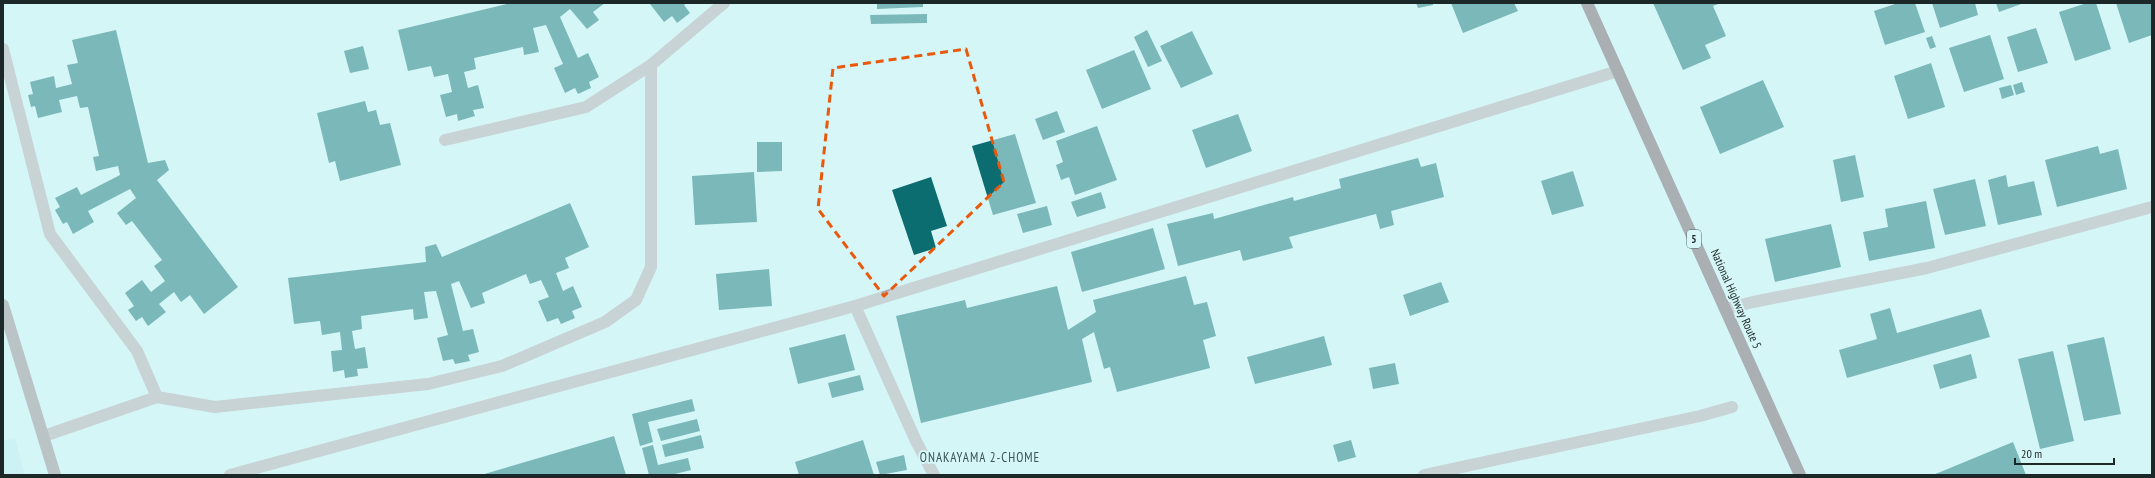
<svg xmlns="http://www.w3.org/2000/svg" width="2155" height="478" font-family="'PT Sans Narrow',sans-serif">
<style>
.built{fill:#c3edee}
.building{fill:#0c6d70}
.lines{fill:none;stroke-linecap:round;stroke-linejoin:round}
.lane{stroke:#b6a9ab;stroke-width:12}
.street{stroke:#b6a9ab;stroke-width:12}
.secondary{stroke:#9a878a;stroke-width:12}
.highway{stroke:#745a5f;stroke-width:12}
.marked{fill:none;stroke:#e8590c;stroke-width:3;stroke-dasharray:8 5;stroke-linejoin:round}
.labels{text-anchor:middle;stroke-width:4;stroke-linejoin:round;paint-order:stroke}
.shield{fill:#d6f6f7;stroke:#546666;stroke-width:1}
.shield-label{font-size:11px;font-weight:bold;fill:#1c2828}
.street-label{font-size:12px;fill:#1c2828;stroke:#d6f6f7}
.neighbourhood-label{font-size:13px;letter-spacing:1px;fill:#385455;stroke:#d6f6f7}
</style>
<rect width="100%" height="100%" fill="#d6f6f7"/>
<!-- built -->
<path class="built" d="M15 438 25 475H3V441Z"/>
<!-- building -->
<path class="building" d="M511 3H605L593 12 599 20 587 29 570 9 560 17 578 58 588 53 599 77 589 82 591 88 578 94 575 88 565 93 554 68 563 64 546 25 533 28 539 52 524 55 523 47 474 58 476 69 464 72 468 88 478 85 484 108 473 110 475 116 458 121 457 114 446 117 440 95 452 92 448 74 434 77 431 66 408 71 398 30Z
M652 3H687L684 5 690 13 677 23 672 16 664 22 650 4Z
M877 3H923V7L877 9Z
M1416 3H1433V5L1418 8Z
M1451 3H1514L1518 11 1463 33Z
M1653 3H1721L1713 6 1726 36 1705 45 1711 58 1683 70Z
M1898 3H1915L1925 32 1885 45 1874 11Z
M1932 3H1975L1978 15 1940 28Z
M1996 3H2024L1999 12Z
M2087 3H2096L2111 49 2075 61 2059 12Z
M2116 3H2152V35L2129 43Z
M927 14V23L871 24 870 15Z
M2036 28 2048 63 2018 72 2007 37Z
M116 30 148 163 165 160 169 170 157 180 238 287 204 314 190 295 181 302 174 292 159 304 166 312 148 326 142 317 136 321 128 310 134 306 125 293 142 280 151 292 165 281 154 266 162 260 132 221 126 225 117 213 136 198 130 189 88 211 94 222 73 234 67 222 63 224 55 210 60 207 55 198 77 187 81 195 120 175 118 166 96 171 93 157 99 156 88 107 80 108 77 96 59 100 62 112 38 118 35 106 31 107 28 95 33 94 30 82 54 76 56 88 72 84 67 65 78 63 72 40Z
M1147 30 1162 61 1148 67 1134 37Z
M1192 31 1213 74 1181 88 1160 46Z
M1990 35 2004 79 1964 92 1949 48Z
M1932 36 1936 47 1930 49 1926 38Z
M363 46 369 69 350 73 344 51Z
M1134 50 1151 89 1102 109 1086 70Z
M1931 63 1945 107 1908 119 1894 76Z
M1763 80 1784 127 1720 154 1700 107Z
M2022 82 2025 92 2016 95 2013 85Z
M2011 85 2014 95 2002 99 1999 88Z
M365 101 368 112 376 110 380 125 390 123 401 165 340 181 335 161 329 163 317 113Z
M1057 111 1065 132 1043 140 1035 119Z
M1238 114 1252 151 1206 168 1192 130Z
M1097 126 1117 180 1075 195 1069 177 1061 180 1056 165 1063 162 1056 141Z
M1015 134 1036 203 993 215 972 146Z
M757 142H782V171L757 172Z
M2098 146 2100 154 2118 149 2127 189 2057 207 2045 160Z
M1855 155 1864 197 1841 202 1833 160Z
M1418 158 1421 167 1436 163 1444 197 1391 211 1394 225 1380 229 1376 214 1289 237 1293 248 1243 261 1240 250 1178 266 1167 224 1213 213 1214 219 1293 197 1294 201 1341 188 1339 179Z
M1573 171 1584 206 1552 215 1541 181Z
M754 172 757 222 695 225 692 176Z
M2006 175 2008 187 2034 181 2042 215 1998 225 1988 180Z
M931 177 947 226 931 231 936 248 914 255 892 190Z
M1975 179 1986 226 1945 235 1933 189Z
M1101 192 1106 208 1077 217 1071 202Z
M1926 201 1935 248 1869 261 1863 232 1888 227 1885 209Z
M570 203 589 247 565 258 569 268 556 273 563 291 573 286 582 307 572 311 575 318 561 324 558 318 547 322 538 301 549 297 541 280 530 284 526 274 482 293 485 303 471 308 459 281 451 284 463 331 473 329 479 352 468 355 470 361 455 364 453 359 443 361 437 338 448 335 436 291 424 292 428 318 414 320 413 309 361 316 362 329 352 331 355 349 365 347 368 368 357 369 358 376 345 378 344 370 333 372 331 351 342 350 340 332 322 335 320 321 294 324 288 278 426 262 425 247 436 244 442 257Z
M1047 206 1052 225 1023 233 1017 214Z
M1831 224 1841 267 1775 282 1765 239Z
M1153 228 1165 269 1082 292 1071 252Z
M769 269 772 306 719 310 716 274Z
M1186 276 1194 305 1207 302 1216 336 1203 340 1210 368 1117 392 1110 367 1104 369 1094 332 1082 339 1092 382 921 423 896 316 965 300 967 308 1057 286 1068 330 1096 312 1093 300Z
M1441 282 1449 302 1410 316 1403 295Z
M1890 308 1897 333 1981 309 1990 337 1847 378 1839 350 1877 339 1870 314Z
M845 334 855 370 798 384 789 348Z
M1324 336 1332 365 1255 384 1247 357Z
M2104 337 2121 414 2084 421 2067 345Z
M2053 351 2074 441 2040 449 2018 359Z
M1971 354 1977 378 1940 389 1933 365Z
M1395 363 1399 384 1373 389 1369 368Z
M860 375 864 390 832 398 828 383Z
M692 399 695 411 648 422 653 442 640 446 632 414Z
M697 419 700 431 661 441 657 429Z
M701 435 704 448 665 457 662 445Z
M614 436 626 475H481Z
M863 440 874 475H799L795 462Z
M1351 440 1356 457 1338 462 1333 445Z
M2013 442 2026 475H1933Z
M653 445 658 465 688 458 691 470 671 475H649L642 448Z
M904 455 907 470 880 475 876 462Z"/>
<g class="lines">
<!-- lane -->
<path class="lane" d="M445 140 586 107 651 65
M1725 309 1753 302 1927 268 2152 207
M230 475 855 306"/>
<!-- street -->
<path class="street" d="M3 49 50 234 137 351 157 397 215 407 428 384 502 366 605 322 636 300 651 267V65L724 3
M44 436 157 397
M934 475 916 441 855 306 1618 71
M1424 475 1700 416 1732 407"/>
<!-- secondary -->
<path class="secondary" d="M3 305 55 475"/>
<!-- highway -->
<path class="highway" d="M1587 3 1800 475"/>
</g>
<!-- marked area -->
<path d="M0 0H2155V478H0ZM966 49 1004 182 884 296 818 209 833 68Z" fill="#d6f6f7" fill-opacity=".55" fill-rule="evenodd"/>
<path class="marked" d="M966 49 1004 182 884 296 818 209 833 68Z"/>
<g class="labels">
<!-- shield labels -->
<rect class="shield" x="1687" y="230" width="14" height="18" rx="3"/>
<g class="shield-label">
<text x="1694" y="243">5</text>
</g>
<!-- street labels -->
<g class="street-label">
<text transform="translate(1736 299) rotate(66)" y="4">National Highway Route 5</text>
</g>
<!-- neighbourhood labels -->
<g class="neighbourhood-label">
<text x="980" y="462">ONAKAYAMA 2-CHOME</text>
</g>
</g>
<!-- border -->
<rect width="2155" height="478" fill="none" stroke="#1c2828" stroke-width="8"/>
<!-- scale -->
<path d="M2015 458v6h99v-6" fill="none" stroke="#1c2828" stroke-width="2"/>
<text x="2021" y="458" font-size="12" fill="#1c2828" stroke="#d6f6f7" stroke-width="3" paint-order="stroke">20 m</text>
</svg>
